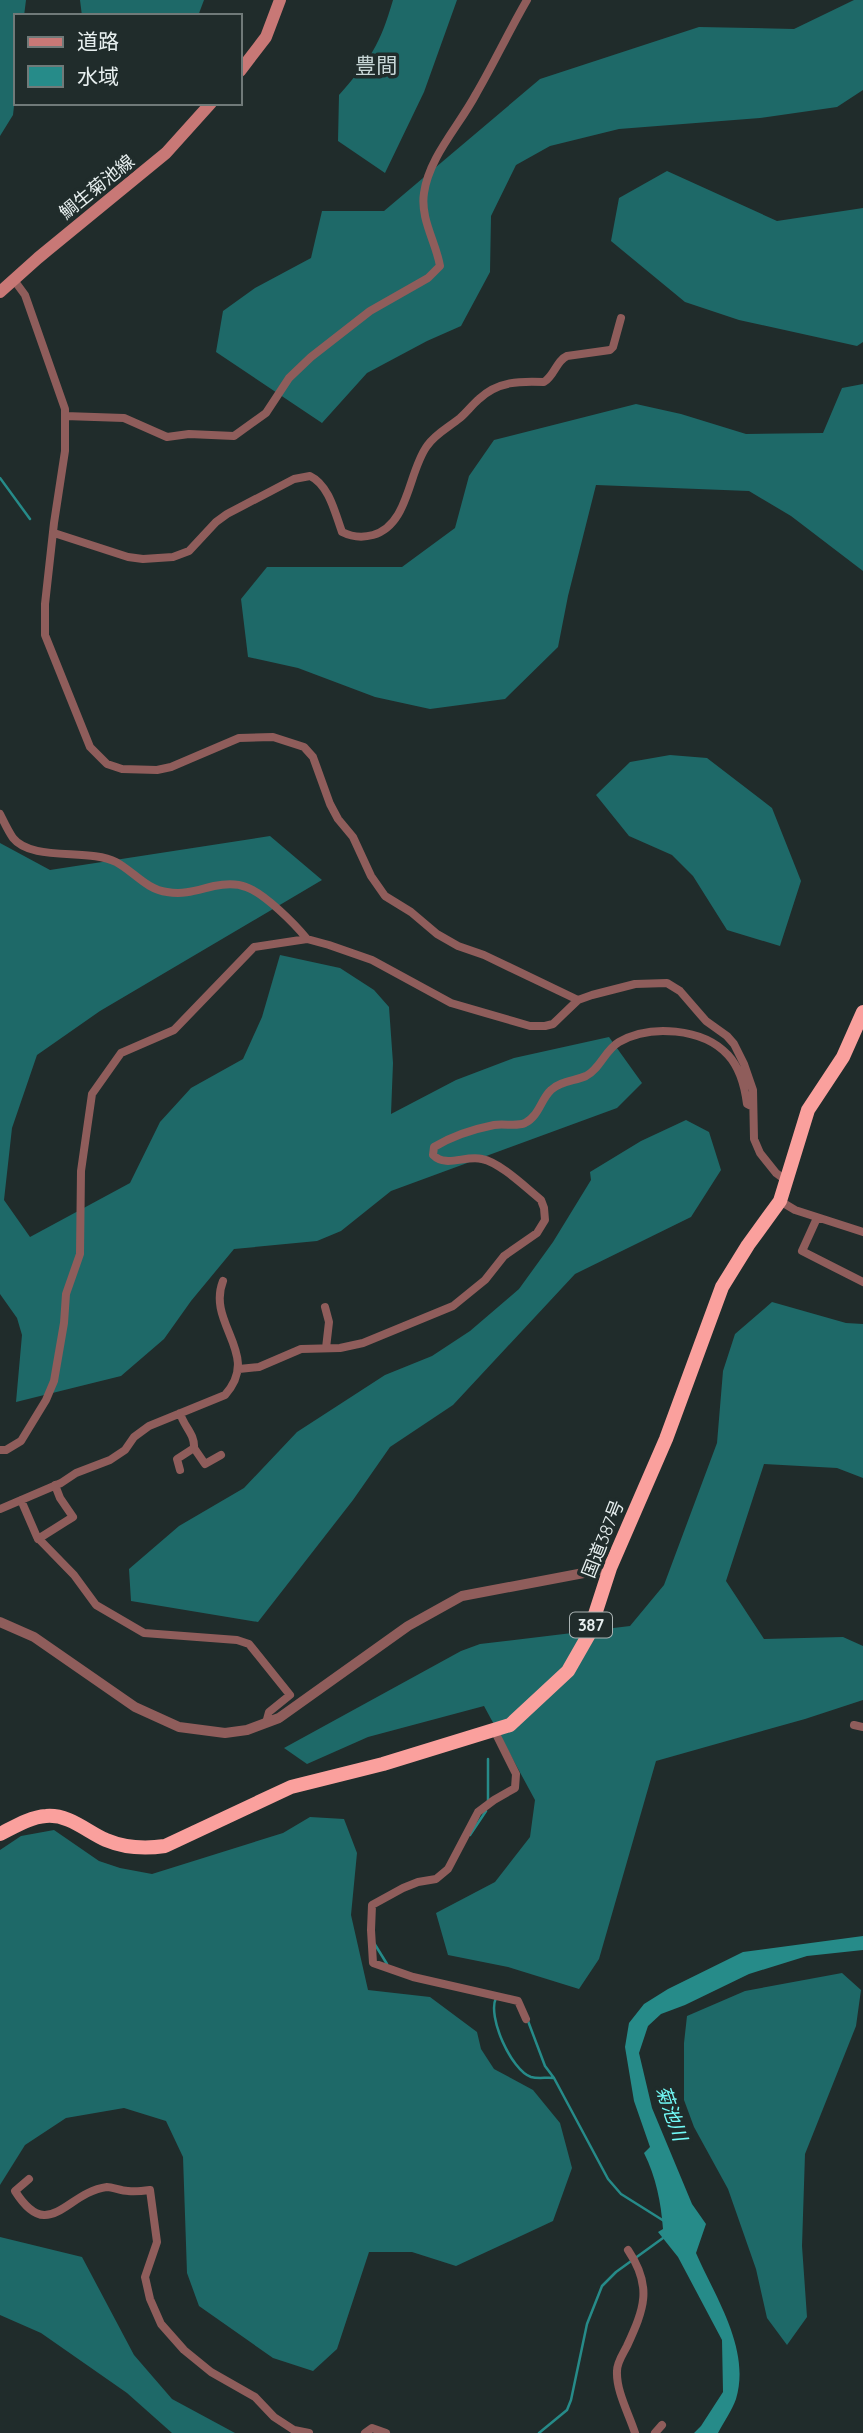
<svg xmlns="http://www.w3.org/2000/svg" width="863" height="2433" font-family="Quicksand,'Noto Sans JP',sans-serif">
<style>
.forest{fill:#1e6968}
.water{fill:#268b89}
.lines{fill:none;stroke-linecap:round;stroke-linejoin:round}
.stream{stroke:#268b89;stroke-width:2.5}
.minor{stroke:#8f5d5b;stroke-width:8}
.tertiary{stroke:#8f5d5b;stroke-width:10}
.secondary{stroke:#c87876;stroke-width:12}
.trunk{stroke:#faa09d;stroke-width:14}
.labels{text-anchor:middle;stroke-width:7;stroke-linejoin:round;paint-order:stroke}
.shield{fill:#202c2b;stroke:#abb4b4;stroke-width:2}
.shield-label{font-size:16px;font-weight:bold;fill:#e7efef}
.street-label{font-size:18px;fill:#e7efef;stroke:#202c2b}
.water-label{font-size:19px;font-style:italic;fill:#72faf7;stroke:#202c2b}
.quarter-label{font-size:21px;fill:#c7d6d6;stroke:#202c2b}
</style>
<rect width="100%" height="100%" fill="#202c2b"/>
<!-- forest -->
<path class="forest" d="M0 0H26L24 16H16V88L13 115 0 136Z
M80 0H204L198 16H82Z
M393 0H457L424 92 385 173 338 141 339 95C370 60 380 45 393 0Z
M854 0H863V90L837 107 760 118 619 129 550 146 516 165 491 216 490 272 461 326 427 341 367 373 322 423 216 352 223 311 255 288 311 258 322 211H384L540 79 699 27 794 29Z
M667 171 777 221 863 208V342L857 346 739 320 685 302 611 241 619 198Z
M863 384V571L791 516 749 491 596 485 568 596 558 647 505 699 430 709 375 697 298 668 248 657 241 599 267 567H402L455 528 469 476 494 440 636 404 681 414 746 434 823 433 842 388Z
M670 755 707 758 772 808 801 881 780 946 727 930 693 876 672 855 629 836 596 795 630 762Z
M270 836 322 880 100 1011 37 1055 12 1128 4 1200 30 1237 130 1183 160 1122 191 1088 243 1059 262 1017 280 955 340 968 374 990 389 1007 393 1063 391 1114 456 1080 514 1058 609 1037 642 1083 617 1108 391 1191 341 1231 317 1241 234 1249 191 1301 164 1339 121 1376 16 1402 22 1335 17 1318 0 1294V843L50 870Z
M686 1120 709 1132 721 1170 691 1217 575 1274 453 1405 390 1447 353 1500 258 1622 131 1601 129 1569 179 1526 244 1488 297 1432 385 1375 432 1356 470 1331 519 1289 553 1242 591 1180 590 1172 641 1141Z
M772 1302 846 1323 863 1324V1478L837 1468 764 1464 726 1581 764 1639 843 1637 863 1646V1700L805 1719 656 1761 599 1959 579 1989 508 1967 448 1955 436 1913 495 1882 530 1837 535 1800 484 1706 368 1737 307 1764 284 1748 461 1651 480 1644 630 1626 664 1585 717 1443 723 1371 735 1334Z
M310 1817 344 1819 357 1853 351 1915 368 1990 430 1997 477 2032 481 2049 494 2069 533 2090 560 2123 572 2168 553 2221 456 2266 412 2252H369L337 2349 313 2371 273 2358 199 2306 187 2273 183 2157 166 2121 124 2108 66 2118 25 2145 0 2185V1850L21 1836 54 1830 99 1861 120 1868 152 1874 283 1833Z
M842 1973 861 1990 856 2026 805 2154 802 2246 807 2317 787 2345 767 2318 756 2269 728 2189 694 2127 684 2100V2043L687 2016 745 1991Z
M0 2237 82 2257 134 2355 172 2399 235 2433H172L127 2393 41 2333 0 2315Z"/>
<!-- water -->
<path class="water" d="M863 1936V1950L807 1956 749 1974 685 2005 661 2014 648 2026 639 2053 652 2108 692 2204 706 2224 696 2253C715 2297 751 2349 736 2399 732 2410 724 2422 718 2433H694L701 2426 723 2392 722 2340 678 2257 658 2232 663 2229C661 2202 656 2177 644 2153L650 2147 634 2101 625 2047 629 2023 644 2004 668 1989 743 1952Z"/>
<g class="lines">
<!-- stream -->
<path class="stream" d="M0 478 30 519
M488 1801V1759
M470 1835 486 1811
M374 1943 387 1964
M496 1998C487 2016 511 2070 531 2077 538 2079 547 2077 554 2078
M528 2021 545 2066 554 2078 608 2179 621 2194 664 2221
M539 2433 567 2410 571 2400 587 2324 602 2286 616 2272 663 2238"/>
<!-- minor -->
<path class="minor" d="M14 280 25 295 65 409V451L54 523 45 604V635L90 747 107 764 122 769 157 770 171 767 239 738 273 737 304 747 313 757 330 804 338 819 353 837 371 876 385 896 411 912 437 934 458 946 484 955 578 1000
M65 416 124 418 167 437 189 434 234 436 266 413 289 378 311 357 370 311 428 278 440 266C436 242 420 219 424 193 429 157 459 126 476 94 494 63 509 31 527 0
M54 533 128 557 143 559 173 557 189 551 216 522 227 514 294 479 310 476C329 485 335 513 342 532 352 537 362 538 373 535 409 525 408 472 427 446 435 434 449 427 460 418 467 412 472 405 479 399 498 381 520 381 544 382 555 375 556 361 567 356L610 350 613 347 621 318
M0 814C4 822 8 831 13 838 32 862 89 848 116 862 133 871 147 890 167 892 185 895 197 890 214 886 224 884 236 883 246 887 264 893 295 924 307 939
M780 1201 795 1210 863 1232
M817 1218 802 1251 863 1282
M325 1307 329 1322 326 1348
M239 1369 259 1367 301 1349 340 1348 363 1343 453 1306 485 1280 504 1256 537 1233 545 1220 544 1208 541 1200 534 1194C521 1183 498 1162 482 1159 465 1155 446 1168 433 1155L434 1147C452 1136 474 1129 494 1125 504 1123 516 1127 525 1123 539 1116 541 1099 551 1090 560 1081 575 1081 586 1076 600 1069 605 1050 619 1042 650 1024 703 1028 728 1055 740 1068 745 1088 747 1104L753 1107
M180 1413C184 1427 195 1434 194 1448L177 1459 180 1470
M194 1448 205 1464 221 1455
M0 1450H6L21 1441 46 1400 54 1381 64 1323 66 1294 80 1254 81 1171 92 1094 121 1053 174 1030 254 947 307 939 329 945 372 960 451 1003 530 1026H545L553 1024 578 1000 592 995 635 984 667 983 680 991 706 1021 727 1036 734 1044 744 1064 753 1090 754 1139 760 1153 776 1173 787 1181
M21 1500 37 1537 74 1575 96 1605 144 1633 237 1640 249 1644 290 1695 269 1712 266 1723
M0 1509 61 1483 76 1473 110 1460 125 1450 134 1437 149 1426 225 1395C262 1354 206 1324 223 1281
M38 1539 73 1517 60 1498 55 1485
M854 1725 863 1727
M494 1730 516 1774 515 1788 494 1800 478 1812 448 1869 436 1879 418 1882 403 1888 372 1905 371 1930 373 1963 413 1977 518 2001 526 2019
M29 2179 15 2191C49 2245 66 2192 107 2187 113 2187 121 2191 128 2191 135 2192 143 2191 150 2190L157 2242 145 2277 150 2299 161 2324 184 2350 211 2372 255 2397 274 2417 294 2430 309 2433
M628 2250C653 2287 644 2309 627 2346 623 2354 617 2362 617 2371 616 2391 629 2414 635 2433
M365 2433 372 2428 386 2433
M655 2433 662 2425"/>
<!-- tertiary -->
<path class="tertiary" d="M0 1622 34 1637 135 1707 179 1727 225 1733 247 1730 279 1718 408 1626 462 1596 610 1568"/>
<!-- secondary -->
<path class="secondary" d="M240 71 266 37 280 0
M0 292 38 258 166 153 211 103"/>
<!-- trunk -->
<path class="trunk" d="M0 1834C14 1827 30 1817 46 1816 69 1814 86 1831 106 1840 125 1848 145 1849 165 1846L291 1787 383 1764 510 1725 568 1671 588 1636 610 1568 666 1439 722 1287 748 1245 780 1201 808 1110 843 1057 863 1012"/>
</g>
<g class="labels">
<!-- shield labels -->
<rect class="shield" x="570" y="1612.5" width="42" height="25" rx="5"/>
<g class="shield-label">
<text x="591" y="1631">387</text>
</g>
<!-- street labels -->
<g class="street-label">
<text transform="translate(97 187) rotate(-39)" y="6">鯛生菊池線</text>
<text transform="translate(603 1539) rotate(-68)" y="6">国道387号</text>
</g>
<!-- water labels -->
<g class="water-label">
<text transform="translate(672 2113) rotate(71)" y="7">菊池川</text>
</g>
<!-- quarter labels -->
<g class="quarter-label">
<text x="376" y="73">豊間</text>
</g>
</g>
<!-- legend -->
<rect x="14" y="14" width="228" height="91" fill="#202c2b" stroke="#707a79" stroke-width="2"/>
<rect x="28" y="37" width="35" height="10" fill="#c87876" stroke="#707a79" stroke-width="2"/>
<text x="77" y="49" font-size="21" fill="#e7efef">道路</text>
<rect x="28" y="66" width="35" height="21" fill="#268b89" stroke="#707a79" stroke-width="2"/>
<text x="77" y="84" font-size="21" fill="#e7efef">水域</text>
</svg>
